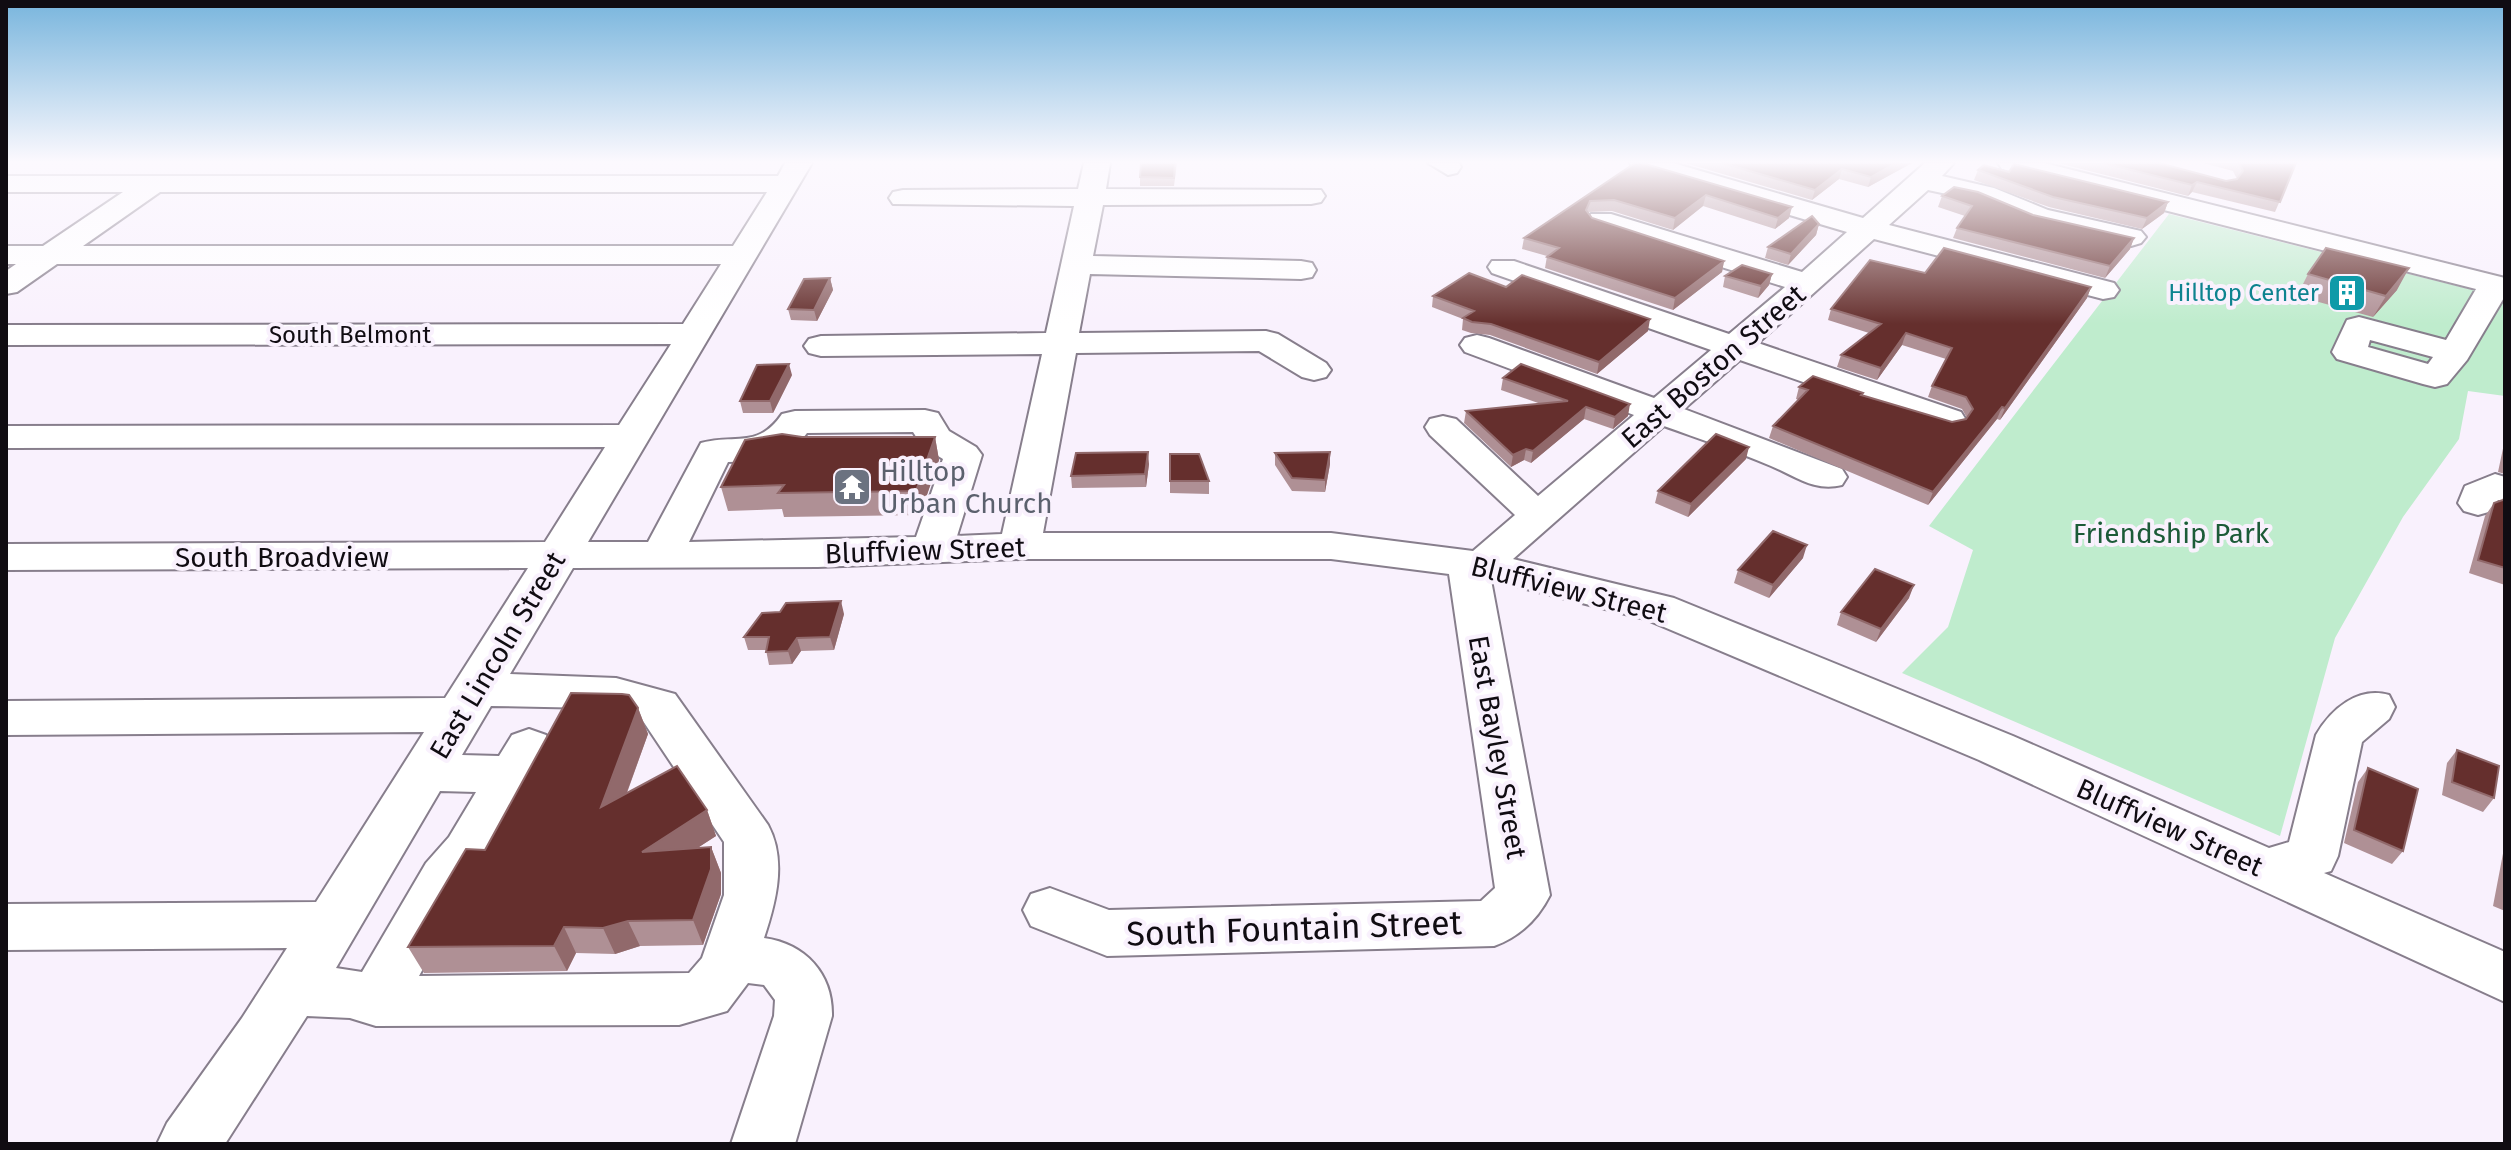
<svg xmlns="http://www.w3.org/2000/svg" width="2511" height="1150" font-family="'Fira Sans',sans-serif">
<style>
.green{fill:#bfeccd}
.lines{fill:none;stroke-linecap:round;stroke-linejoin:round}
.minor-casing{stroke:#877e8c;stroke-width:4}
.minor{fill:#fff;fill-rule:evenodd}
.wall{fill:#af9095}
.shaded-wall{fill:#91696b}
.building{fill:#652f2d;stroke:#91696b;stroke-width:2}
.labels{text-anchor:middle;stroke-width:8;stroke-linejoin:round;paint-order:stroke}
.far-culture-label{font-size:24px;fill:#0d838f;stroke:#f9f1fd;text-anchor:end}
.far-street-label{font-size:24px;fill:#100c12;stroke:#f9f1fd}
.street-label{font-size:28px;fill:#100c12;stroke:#f9f1fd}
.worship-label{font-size:28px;fill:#5b616d;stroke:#f9f1fd;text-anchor:start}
.park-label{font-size:28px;fill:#1c5b38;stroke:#f9f1fd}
.near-street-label{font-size:34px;fill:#100c12;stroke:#f9f1fd}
</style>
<rect width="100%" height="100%" fill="#f9f1fd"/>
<!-- green -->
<path class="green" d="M2169 214 2505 298V396L2468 391 2459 439 2403 517 2335 638 2280 836 1902 673 1948 627 1973 550 1929 526Z"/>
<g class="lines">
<!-- minor casing -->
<g class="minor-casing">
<path id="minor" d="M785 163H812L588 542H648L701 443C736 434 758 449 782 414L795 411 925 410 938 413 949 431 976 447 982 455 957 536 1002 534 1042 354 821 356 809 353 804 346 809 339 821 336 1046 333 1074 206 893 204 889 198 893 192 903 190 1078 189 1084 163H1110L1106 189 1321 190 1325 196 1321 202 1311 204 1103 205 1093 256 1301 261 1312 263 1316 270 1312 277 1301 279 1090 274 1079 333 1266 331 1278 334 1326 363 1331 370 1326 377 1314 380 1302 377 1259 351 1076 353 1043 533H1331L1473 551 1515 515 1430 435 1425 427 1430 419 1443 416 1456 419 1538 496 1634 415 1465 352 1460 345 1465 338 1477 335 1489 338 1654 398 1711 350 1492 273 1488 267 1492 261H1514L1729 334 1785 287 1591 226 1587 220 1591 214H1611L1802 272 1847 232 1634 169 1630 163H1673L1863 218 1925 163H1954L1942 176 1994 188 2048 210 2141 231 2146 237 2141 243 2131 246 2030 223 1975 200 1928 190 1889 225 2114 283 2119 290 2114 297 2103 299 1874 239 1758 343 1961 412 1966 420 1961 428 1948 431 1935 428 1740 360 1684 409 1842 469 1847 477 1842 485C1814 492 1795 476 1771 466 1736 451 1700 439 1664 426L1513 559 1674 598 2013 736 2269 848 2289 842 2316 735C2331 709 2358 686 2389 695L2395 707 2389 719 2362 742 2338 856 2331 871 2324 873 2505 952V1002L1979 760 1645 619 1491 580 1550 895C1538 919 1519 937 1494 946L1107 956 1031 926 1023 910 1031 894 1050 888 1109 910 1481 901 1495 888 1449 574 1331 559H1020L818 567 573 568 510 674 616 678 675 694 768 825C787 860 776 902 764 938 806 944 833 974 832 1016L795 1144H731L774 1016 775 1000 764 985 748 983 727 1011 679 1025 376 1026 350 1018 307 1016 225 1144H157L167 1123 242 1018 287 948 6 950V904L316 902 424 732 6 735V701L445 698 528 568 6 570V544L545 542 605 447 6 448V426L619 425 671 344 6 345V325L683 324 721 264H57L17 292 6 294V271L16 264H6V246H43L123 192H6V176H778ZM160 192H767L733 246H83ZM913 432 922 446 943 459 916 537 689 542 728 462C758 461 788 460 807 433ZM491 706 593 708 641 718 724 842V895L702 958 689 973 419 976C461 898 509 824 553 747L546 735 529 729 512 735 499 756 462 755ZM440 791 476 792 449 837 426 863 362 972 336 968Z
M1428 163H1459L1461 167 1457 173 1448 175Z
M1998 163H2044L2505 278V296L2467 360 2447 384 2435 387 2423 384 2337 359 2332 352 2347 320 2359 317 2446 340 2476 289 2002 169ZM2370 340 2433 357 2428 364 2368 347Z
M2495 474 2505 477V502L2498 500 2492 511 2478 515 2464 511 2458 503 2465 486Z"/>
</g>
<!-- minor -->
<use href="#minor" class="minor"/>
</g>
<!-- wall -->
<path class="wall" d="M1177 163 1174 186H1140V177Z
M1635 163 1789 218 1775 229 1703 206 1673 230 1612 211 1588 212 1592 218 1724 261 1722 272 1673 310 1545 268 1547 256 1522 249 1524 238Z
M1685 163H1912L1868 187 1839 179 1812 200Z
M2058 163H2159L2226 181 2237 179 2233 171 2203 163H2296L2275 212 2192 192 2188 196Z
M1978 170 2009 172 2168 202 2164 213 2142 229 2049 207 1974 180Z
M1942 196 2033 215 2134 238 2130 249 2105 278 1953 238 1957 228 1965 216 1938 207Z
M1819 224 1816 235 1788 265 1765 258 1768 247Z
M1925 273 2091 287 2087 298 2000 420 1997 419 1928 505 1769 438 1773 426 1799 400 1796 399 1799 387 1862 396 1952 422 1967 418 1962 409 1928 397 1932 386 1946 359 1902 345 1877 380 1837 367 1841 355 1869 333 1828 320 1831 309Z
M1772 274 1769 285 1758 298 1723 287 1725 276Z
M2308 274 2397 290 2373 317 2297 296Z
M830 278 833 290 817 321 791 320 788 309Z
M1506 287 1648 331 1597 374 1490 335 1471 333 1462 330 1463 319 1432 307 1433 296Z
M792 375 773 413H743L740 401Z
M1503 378 1628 416 1613 429 1584 419 1531 463 1524 460 1511 467 1464 423 1466 411 1541 404 1501 390Z
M802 437H935L939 460 920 515 784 517 782 509 728 511 721 487Z
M2505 439V474L2498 472Z
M1275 453 1330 464 1325 492 1292 491 1275 465Z
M1746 459 1688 517 1655 503 1658 491Z
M1149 464 1146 487 1072 488 1071 476Z
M1170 481H1209V494L1170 493Z
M2505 496V585L2469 573 2485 516 2494 503 2502 501Z
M1803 558 1769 598 1734 583 1738 570Z
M1909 598 1876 642 1837 625 1841 612Z
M844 614 834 650 801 651 792 664 769 665 766 650H748L744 637Z
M638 708 648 734 627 793 707 810 716 836 697 848 711 847 721 873V894L703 945 640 946 615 954 576 953 567 971 424 973 408 947 485 850Z
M2457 750 2494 798 2483 812 2442 795 2447 763Z
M2368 768 2403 851 2392 864 2344 843 2358 782Z
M2505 843V911L2493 906Z"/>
<!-- shaded-wall -->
<path class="shaded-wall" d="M1896 163H1912L1868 187 1871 177Z
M1842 169 1839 179 1812 200 1815 190Z
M2197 182 2192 192 2188 196 2192 185Z
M1706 195 1703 206 1673 230 1675 218Z
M2168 202 2164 213 2142 229 2147 218Z
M1792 207 1789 218 1775 229 1778 218Z
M1819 224 1816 235 1788 265 1791 254Z
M2134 238 2130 249 2105 278 2110 266Z
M1724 261 1722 272 1673 310 1675 298Z
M2409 268 2397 290 2373 317 2386 296Z
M1772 274 1769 285 1758 298 1761 286Z
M830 278 833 290 817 321 814 310Z
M2091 287 2087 298 2000 420 2005 408Z
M1650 319 1648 331 1597 374 1599 362Z
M1906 333 1902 345 1877 380 1881 368Z
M789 364 792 375 773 413 770 401Z
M1630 404 1628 416 1613 429 1615 417Z
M1586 407 1584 419 1531 463 1533 451Z
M2002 407 1997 419 1928 505 1933 492Z
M935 437 939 460 920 515 916 491Z
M1749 447 1746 459 1688 517 1691 504Z
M1526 449 1524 460 1511 467 1513 455Z
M1148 452 1149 464 1146 487 1145 474Z
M1330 452V464L1325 492V480Z
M1807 545 1803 558 1769 598 1773 585Z
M1914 585 1909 598 1876 642 1881 629Z
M841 601 844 614 834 650 830 637Z
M797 638 801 651 792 664 788 651Z
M638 708 648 734 612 833 601 807Z
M707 810 716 836 653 877 642 852Z
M711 847 721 873V894L703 945 693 920Z
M628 921 640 946 615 954 603 928Z
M564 927 576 953 567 971 554 946Z"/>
<!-- building -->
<path class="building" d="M1141 163H1175L1174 178 1140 177Z
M1635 163H1642L1792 207 1778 218 1706 195 1675 218 1614 200 1590 201 1586 210 1592 218 1724 261 1675 298 1547 257 1559 248 1524 238Z
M1722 163H1896L1871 177 1842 169 1815 190Z
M2103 163H2159L2226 181 2237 179 2243 171 2239 163H2296L2280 202 2197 182 2192 185Z
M2014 164 2168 202 2147 218 2053 197 1978 170 1984 165 2009 172Z
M1954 187 1978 192 2033 215 2134 238 2110 266 1957 228 1972 206 1942 196Z
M1812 216 1819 224 1791 254 1768 247Z
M1944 248 2091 287 2005 408 2002 407 1933 492 1773 426 1808 390 1799 387 1813 376 1863 393 1861 395 1952 422 1966 419 1973 409 1966 397 1932 386 1952 348 1906 333 1881 368 1841 355 1881 324 1831 309 1870 260 1925 273Z
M2326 248 2409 268 2386 296 2308 274Z
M1742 265 1772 274 1761 286 1725 276Z
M1469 273 1506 287 1522 275 1650 319 1599 362 1491 324 1472 322 1463 318 1474 311 1433 296Z
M830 278 814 310 788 309 804 279Z
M789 364 770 401H740L757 365Z
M1521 364 1630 404 1615 417 1586 407 1533 451 1526 449 1513 455 1466 411 1568 401 1503 378Z
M782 434 802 437H935L916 491 778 493 784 485 721 487 745 440Z
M1716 434 1749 447 1691 504 1658 491Z
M1148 452 1145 474 1071 476 1076 453Z
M1330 452 1325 480 1292 478 1275 453Z
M1170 454H1199L1209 481H1170Z
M2505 497V568L2478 560 2494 503 2503 500Z
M1773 531 1807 545 1773 585 1738 570Z
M1875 569 1914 585 1881 629 1841 612Z
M841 601 830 637 797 638 788 651 766 652 769 637H744L762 613 780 612 786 603Z
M571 693 622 694 629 695 638 708 601 807 677 766 707 810 642 852 711 847V869L693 920 628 921 603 928 564 927 554 946 408 947 466 849 485 850Z
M2457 750 2499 766 2494 798 2452 782Z
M2368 768 2418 789 2403 851 2354 830Z"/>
<!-- sky -->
<linearGradient id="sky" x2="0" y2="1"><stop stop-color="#78b5dd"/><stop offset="0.5" stop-color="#fcf9fe"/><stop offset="1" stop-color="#fcf9fe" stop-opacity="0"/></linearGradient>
<rect width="2511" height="324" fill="url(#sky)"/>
<!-- icons -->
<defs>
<g id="building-square" transform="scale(2)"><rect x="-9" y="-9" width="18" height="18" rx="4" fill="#0f9aa8" stroke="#f9f1fd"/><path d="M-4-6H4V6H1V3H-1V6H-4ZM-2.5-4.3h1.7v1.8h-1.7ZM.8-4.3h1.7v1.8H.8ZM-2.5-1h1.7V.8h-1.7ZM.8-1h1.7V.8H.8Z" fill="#fff"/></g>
<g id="temple-square" transform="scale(2)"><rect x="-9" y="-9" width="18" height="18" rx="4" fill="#6b7280" stroke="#f9f1fd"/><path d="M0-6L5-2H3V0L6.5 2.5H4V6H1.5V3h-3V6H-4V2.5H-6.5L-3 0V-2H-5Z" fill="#fff"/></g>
</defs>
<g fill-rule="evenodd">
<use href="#building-square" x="2347" y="293"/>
<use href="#temple-square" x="852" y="487"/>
</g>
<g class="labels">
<!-- far-culture labels -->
<g class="far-culture-label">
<text x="2319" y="301">Hilltop Center</text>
</g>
<!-- far-street labels -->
<g class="far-street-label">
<text x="350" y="343">South Belmont</text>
</g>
<!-- street labels -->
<g class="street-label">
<text transform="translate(1713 366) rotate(-41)" y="10">East Boston Street</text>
<text transform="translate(925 550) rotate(-2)" y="10">Bluffview Street</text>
<text x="282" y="567">South Broadview</text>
<text transform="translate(1569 589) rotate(14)" y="10">Bluffview Street</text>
<text transform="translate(497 655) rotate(-59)" y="10">East Lincoln Street</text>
<text transform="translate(1498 747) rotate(80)" y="10">East Bayley Street</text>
<text transform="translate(2170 827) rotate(24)" y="10">Bluffview Street</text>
</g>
<!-- worship labels -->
<g class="worship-label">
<text x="880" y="481">Hilltop<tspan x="880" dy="32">Urban Church</tspan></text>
</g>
<!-- park labels -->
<g class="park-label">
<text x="2171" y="543">Friendship Park</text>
</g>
<!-- near-street labels -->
<g class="near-street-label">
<text transform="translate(1294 928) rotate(-2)" y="12">South Fountain Street</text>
</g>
</g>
<!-- border -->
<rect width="2511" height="1150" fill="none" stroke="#100c12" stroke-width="16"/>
</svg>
